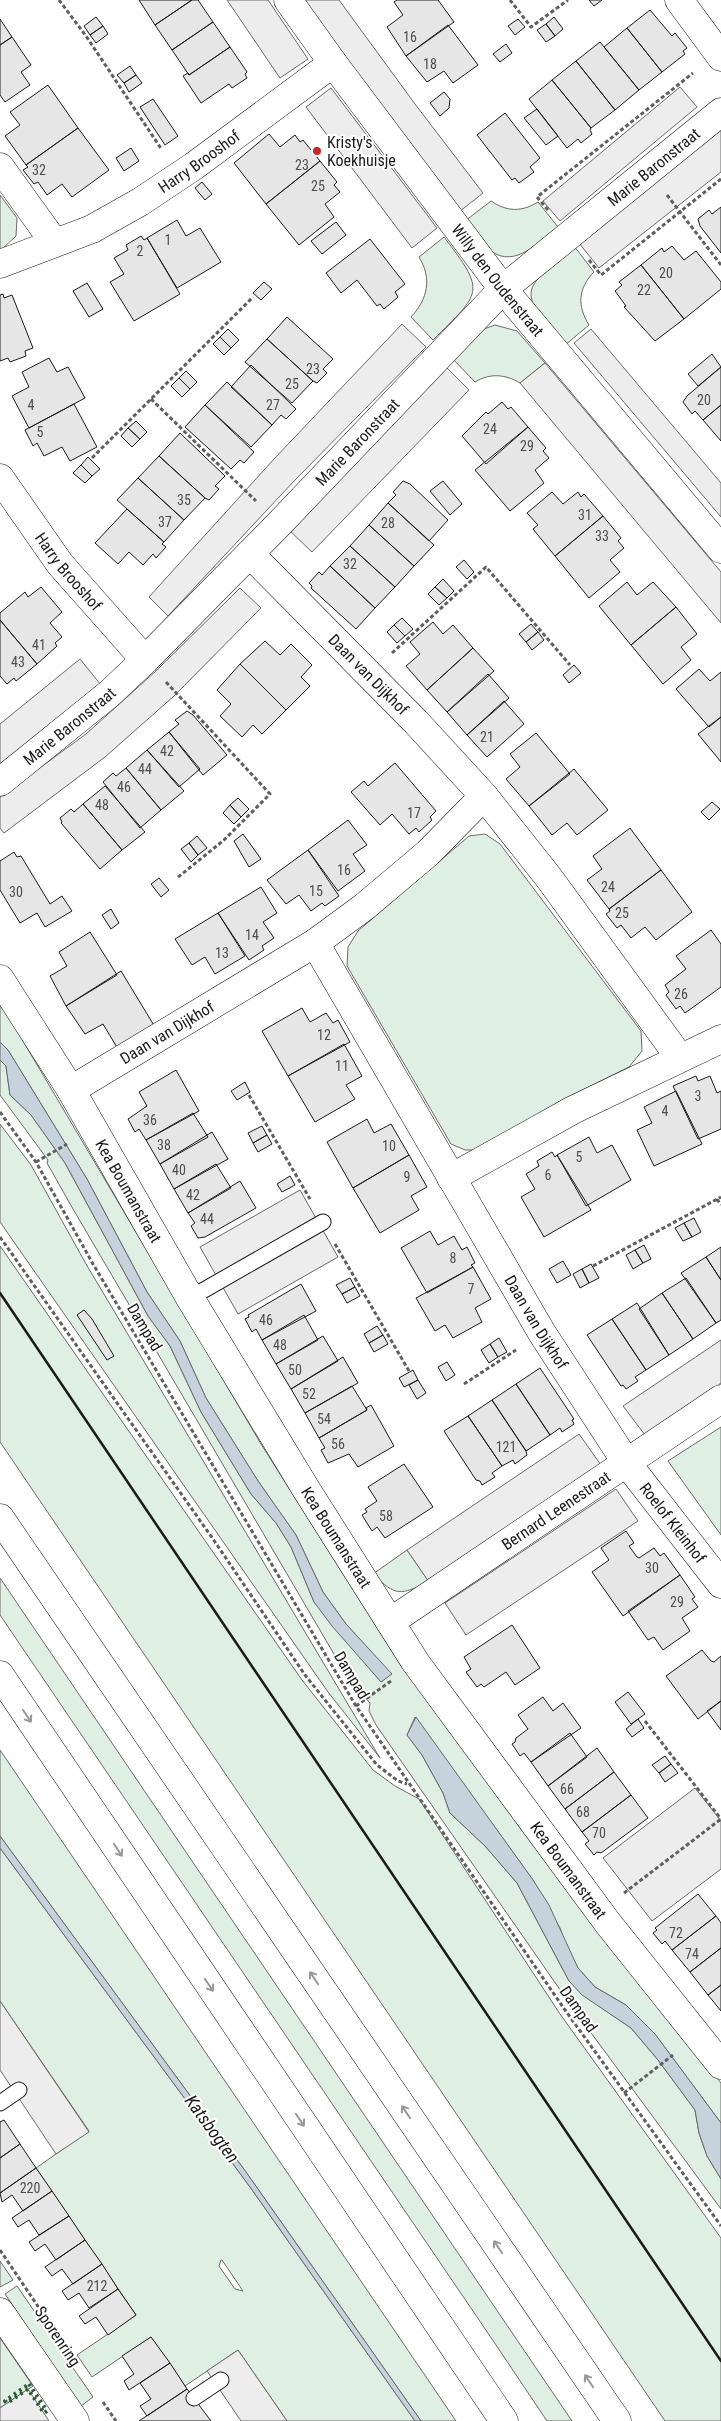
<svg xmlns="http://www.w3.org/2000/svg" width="721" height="2421" font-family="'Roboto Condensed',sans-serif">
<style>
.green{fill:#e0efe3;stroke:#6a6a6a;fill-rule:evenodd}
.parking{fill:#ededed;stroke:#6a6a6a}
.water{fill:#c6d2dc;stroke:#6a6a6a}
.building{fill:#e6e6e6;stroke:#1a1a1a}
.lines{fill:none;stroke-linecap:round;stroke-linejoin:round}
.lane-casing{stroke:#1a1a1a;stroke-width:17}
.street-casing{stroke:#1a1a1a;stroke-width:29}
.highway-casing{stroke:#1a1a1a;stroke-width:29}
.path{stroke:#5f5f5f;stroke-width:3;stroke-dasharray:4 2.5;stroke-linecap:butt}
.lane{stroke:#fff;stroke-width:15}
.street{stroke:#fff;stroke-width:28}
.highway{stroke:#fff;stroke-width:28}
.hedge{stroke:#2b5a34;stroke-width:4;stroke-dasharray:2.5 4;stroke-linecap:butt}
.wall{stroke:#1a1a1a;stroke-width:2.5}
.oneway{stroke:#989898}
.poi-dot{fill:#c62828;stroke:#fff;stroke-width:2}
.labels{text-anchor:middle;stroke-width:4;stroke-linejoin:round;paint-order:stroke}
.number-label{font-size:14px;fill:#4d4d4d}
.poi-label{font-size:16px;fill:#1a1a1a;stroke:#fff;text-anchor:start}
.street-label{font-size:16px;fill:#1a1a1a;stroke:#fff}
.water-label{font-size:18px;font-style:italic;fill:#1a1a1a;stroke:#fff}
</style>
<rect width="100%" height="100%" fill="#fff"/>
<!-- green -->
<path class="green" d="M0 195 17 218 16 236 0 251Z
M491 201C507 212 522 212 538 202L558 227C540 241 515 269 491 251 481 243 473 230 465 221Z
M444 237C487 293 481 292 433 340L411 317C428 299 432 278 419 257Z
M574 246 594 272C578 288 577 306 589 325L564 346C518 289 519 293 574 246Z
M495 325 517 331 545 363 520 383C505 374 490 373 475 382L452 358 481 330Z
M485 834 500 844 641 1031 642 1051 629 1067 562 1100 481 1150H465L451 1144 347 966 348 947 358 931 469 836Z
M0 1002 261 1444 403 1669 425 1693 600 1930 721 2083V2123L655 2034 626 2005 595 1987 578 1968 566 1946 560 1928 533 1880 415 1717 407 1735 422 1755 443 1793 450 1813 485 1846 517 1883 569 1981 583 1995 631 2028 658 2060 695 2110 699 2133 707 2156 721 2179V2209L572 2007 376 1725 369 1711 370 1703 363 1695H358L73 1209 47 1163 48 1160 0 1095V1060L6 1066 10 1095 31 1115 65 1163 148 1316 170 1346 201 1412 251 1494 276 1523 291 1547 314 1602 381 1682 391 1674 346 1624 323 1592 296 1535 258 1481 206 1398 180 1341 147 1292 87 1179 8 1050 0 1042Z
M0 1124 31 1165 86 1264 380 1758 328 1692 0 1222Z
M0 1246 302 1680 373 1770 395 1786 419 1799 560 2014 721 2238V2421H665L0 1442Z
M721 1427V1535L668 1461Z
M407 1550 429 1582C400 1595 396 1597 373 1574Z
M0 1578 572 2421H547L494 2342 0 1615Z
M0 1750 456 2421H421L246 2172 0 1836Z
M0 1848 250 2187 415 2421H287L238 2350 185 2386 151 2337 92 2377 77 2355 136 2315 36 2168 89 2131 0 2001ZM221 2260H222L243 2291 235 2289 219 2266Z
M0 2261 13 2280 0 2287Z
M17 2286 93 2397 81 2406 5 2294Z
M0 2338 33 2386 0 2408Z"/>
<!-- parking -->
<path class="parking" d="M227 0H268L308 59 280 78Z
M300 0H339L415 104 483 193 459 212Z
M680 87 697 107 560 221 543 201Z
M331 88 437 228 412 248 306 107Z
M721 130V172L599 268 579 243Z
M402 324 426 347 295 480 168 616 149 597 274 459Z
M591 329 721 483V517L574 343Z
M545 363 721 572V623L520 383Z
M445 366 469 390 312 552 288 529Z
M240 588 261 608 174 696 105 757 4 833 0 828V797L86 734 157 670Z
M80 659 101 685 0 765V724Z
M300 1190 338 1257 238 1314 200 1247Z
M721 1340V1383L645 1435 623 1406Z
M579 1434 601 1465 429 1582 407 1550Z
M616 1489 638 1521 466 1635 445 1603Z
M695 1788 721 1821V1869L652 1921 603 1858Z
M0 2001 89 2132 56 2154 0 2070Z
M238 2350 287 2421H241L207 2371Z
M28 2389 49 2421H0V2408Z"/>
<!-- water -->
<path class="water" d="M0 1042 8 1050 87 1179 147 1292 180 1341 206 1398 258 1481 296 1535 323 1592 346 1624 392 1674 381 1682 332 1626 314 1602 291 1547 276 1523 251 1494 201 1412 170 1346 148 1316 65 1163 31 1115 10 1095 6 1066 0 1060Z
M416 1717 533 1880 549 1905 578 1968 595 1987 626 2005 655 2034 718 2119 721 2123V2179L707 2156 699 2133 695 2110 658 2060 631 2028 582 1995 569 1981 517 1883 485 1846 450 1813 443 1793 422 1755 407 1735Z
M0 1836 246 2172 421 2421H415L250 2187 0 1848Z"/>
<!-- building -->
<path class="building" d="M139 0H192L155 25Z
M192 0H198L213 22 172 50 155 25Z
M397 0H438L454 22 406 56 387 27 403 15 394 2Z
M589 0H602L594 6Z
M650 10 672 36 675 33 687 48 683 51 685 54 662 72 627 28Z
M96 17 103 26 90 35 84 26Z
M554 17 563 29 555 36 546 24Z
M0 19 12 37 0 45Z
M518 19 525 27 515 35 508 26Z
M213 22 230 47 189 75 172 50Z
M546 24 555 36 546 42 537 30Z
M448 25 478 65 453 83 444 71 427 82 406 56Z
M103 26 108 34 96 43 90 35Z
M627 28 662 72 639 90 604 47Z
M12 37 31 65 21 72 30 85 5 102 0 95V45Z
M600 42 639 90 615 110 576 61Z
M506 44 512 53 500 62 493 54Z
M230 47 247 72 245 74 247 78 232 88 229 84 201 103 183 76 188 73 189 75Z
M576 61 615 110 591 128 552 80Z
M130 66 136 75 124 83 117 75Z
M136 75 142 83 129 92 124 83Z
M552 80 591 128 590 130 592 134 581 143 578 139 567 148 529 99Z
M48 85 78 128 26 165 5 136 20 125 10 112Z
M444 92 450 99 449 108 440 116 430 103Z
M153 99 178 136 165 145 140 107Z
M537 109 558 136 546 145 524 118Z
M505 113 540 158 530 167 534 172 519 183 515 178 512 180 477 135Z
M78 128 109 170 72 197 62 184 47 195 38 182 34 184 23 170 28 167 26 165Z
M269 134 280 147 295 135 300 142 303 140 320 161 266 204 234 163Z
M131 148 139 161 124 171 116 158Z
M320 161 337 182 334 185 340 192 325 204 334 217 299 245 266 204Z
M202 182 212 194 205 200 195 188Z
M721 207V253L700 226 698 219 709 210 712 214Z
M177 220 186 236 200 228 221 262 177 288 147 238Z
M336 222 346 235 322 254 311 241Z
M141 236 144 240 147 238 180 294 134 321 110 282 124 274 114 258 128 250 126 245Z
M370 239 405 284 395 292 398 297 384 309 380 304 377 306 357 280 341 293 326 273Z
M672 246 684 260 696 251 721 282V289L684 319 641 265 662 248 664 252Z
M641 265 684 319 655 341 624 307 626 306 615 291 622 285 619 282Z
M264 282 272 289 261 300 253 293Z
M87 283 103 309 89 317 73 291Z
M3 294 4 298 12 295 33 348 25 351 26 356 10 362 8 358 0 361V295Z
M287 317 333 359 323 369 327 373 317 383 313 381 267 339Z
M228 329 239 340 231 348 220 337Z
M220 337 231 348 224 355 213 344Z
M267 339 313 381 292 403 245 362Z
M712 354 721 367 698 386 688 374Z
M49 358 57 372 68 367 85 398 29 428 12 396 29 387 22 372Z
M251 365 296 409 286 419 281 415 272 425 231 387Z
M721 367V405L703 420 695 411 692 414 683 402 687 396Z
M186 371 197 382 190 389 179 378Z
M179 378 190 389 182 397 171 386Z
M227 382 272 425 251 447 205 405Z
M502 402 508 409 511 407 528 427 486 464 462 436 486 412 488 414Z
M74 404 97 447 70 461 62 447 44 456 37 443 33 446 25 430Z
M205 405 254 452 244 463 240 460 231 469 185 427Z
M721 405V441L703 420Z
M136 421 147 432 140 439 128 428Z
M528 427 546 448 543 451 549 458 535 470 544 483 510 511 475 470Z
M128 428 140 439 132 447 121 436Z
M180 433 225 476 215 486 219 489 209 500 205 498 159 456Z
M159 456 205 498 184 520 138 478Z
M88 457 100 469 92 476 81 465Z
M81 465 92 476 85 483 73 473Z
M138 478 184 520 164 542 117 500Z
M403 481 410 484 448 520 429 541 388 503 396 495 393 492Z
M443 481 462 504 450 515 430 491Z
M552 492 563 504 578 492 581 497 584 494 603 516 555 556 533 529 538 525 527 513Z
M388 503 434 545 414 566 369 525Z
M127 509 164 542 162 544 166 547 156 558 153 554 143 565 129 552 118 564 95 543Z
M603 516 621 538 618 541 624 548 610 560 620 572 589 598 555 556Z
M369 525 414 566 395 587 350 546Z
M350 546 395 587 375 608 330 566Z
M464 560 474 572 467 579 456 567Z
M330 566 375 608 356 629 311 588 312 586 309 583 319 572 322 575Z
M443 579 454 591 447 598 435 587Z
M627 582 637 595 653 582 676 607 631 645 599 606Z
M41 587 62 612 50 623 62 637 55 643 57 646 37 664 0 620V613L25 592 28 597Z
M435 587 447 598 439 605 428 594Z
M676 607 697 634 681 647 691 660 663 684 631 645Z
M402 618 413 629 405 636 394 625Z
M0 620 37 664 16 681 14 678 7 684 0 676Z
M433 622 443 634 453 625 473 648 427 690 406 666 420 654 410 642Z
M531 624 538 632 526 642 519 634Z
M394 625 405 636 397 643 387 632Z
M538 632 544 640 532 650 526 642Z
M265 641 280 655 291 644 312 665 301 677 310 686 286 710 240 664Z
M473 648 494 671 447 712 427 690Z
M240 664 286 710 262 734 253 725 242 737 220 716 231 704 217 690Z
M574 665 581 673 569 683 563 675Z
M699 669 710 681 721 672V717L709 727 676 689Z
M488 674 509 698 467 735 447 712Z
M504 701 524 724 487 757 467 735Z
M187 711 193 715 227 755 203 775 169 732 179 724 175 720Z
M721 717V762L698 734Z
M169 732 200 769 179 787 147 750Z
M536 733 570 774 529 806 506 779 520 767 510 754Z
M147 750 184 791 161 810 126 768Z
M395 763 436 811 430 817 432 820 419 832 416 828 409 834 392 814 380 825 351 792 364 781 368 786Z
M126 768 161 810 140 828 103 782 113 773 116 776Z
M574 769 608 810 577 835 567 823 552 835 529 806Z
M105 786 145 832 122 850 83 804Z
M238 798 249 809 241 817 230 805Z
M712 802 720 809 709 820 701 812Z
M83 804 122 850 100 869 61 823 62 822 60 818 71 809 74 812Z
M230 805 241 817 234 824 223 813Z
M348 820 367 845 353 854 365 871 338 891 308 850Z
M630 828 661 870 609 909 587 880 602 869 593 856Z
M243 834 261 859 249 867 234 841Z
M197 836 207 848 198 855 189 843Z
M189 843 198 855 191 862 181 849Z
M308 850 339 896 325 906 322 903 311 911 299 895 286 904 267 880Z
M14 852 17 857 21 856 50 904 62 896 72 911 45 927 37 913 20 923 0 890V861Z
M661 870 692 912 656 940 645 927 631 938 621 925 617 928 606 914 610 911 609 909Z
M159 878 169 890 161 897 151 884Z
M261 887 277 913 263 922 274 938 262 946 264 950 249 960 218 913Z
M111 909 119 923 111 929 102 915Z
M218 913 245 956 215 974 205 957 192 965 175 939Z
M711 930 721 944V987L685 1013 680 1006 676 1009 666 995 669 992 665 985 686 969 676 956Z
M90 932 117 975 66 1006 50 976 67 966 59 952Z
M121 971 155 1027 118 1049 103 1024 85 1034 66 1006Z
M302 1008 310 1022 326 1013 333 1023 338 1020 350 1042 288 1076 262 1031Z
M344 1044 362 1076 346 1085 355 1099 315 1122 288 1076Z
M176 1070 199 1111 146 1140 139 1129 135 1132 128 1119 147 1106 139 1092Z
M696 1076 698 1081 710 1076 717 1093 721 1091V1129L698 1139 673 1086Z
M245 1082 250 1092 237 1100 231 1091Z
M676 1091 702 1144 654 1166 637 1130 652 1123 644 1107Z
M193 1113 208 1137 160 1164 146 1140Z
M367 1119 374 1133 391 1124 409 1155 353 1188 327 1142Z
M262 1126 267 1135 253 1143 248 1133Z
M212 1132 228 1159 174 1189 160 1164Z
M267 1135 272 1144 258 1152 253 1143Z
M589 1137 597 1153 612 1145 631 1180 586 1206 557 1155Z
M552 1152 555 1157 557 1155 591 1210 544 1237 521 1197 535 1189 526 1174 539 1166 537 1161Z
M409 1155 427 1187 411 1196 419 1210 380 1233 353 1188Z
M216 1164 231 1188 188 1213 174 1189Z
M290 1176 295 1185 282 1192 277 1184Z
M240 1181 256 1208 205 1237 198 1238 191 1226 195 1223 188 1213Z
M694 1218 701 1232 692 1237 684 1223Z
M684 1223 692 1237 683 1241 675 1228Z
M430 1231 438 1245 454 1236 462 1250 467 1247 475 1263 471 1265 473 1267 427 1293 401 1248Z
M644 1245 651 1259 643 1263 635 1250Z
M721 1247V1280L706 1257Z
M635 1250 643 1263 633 1269 626 1255Z
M706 1257 721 1280V1320L716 1323 681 1273Z
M563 1261 571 1275 557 1283 549 1269Z
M591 1264 599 1278 589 1283 582 1269Z
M473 1267 491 1299 475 1308 482 1322 453 1338 445 1325 435 1331 416 1298Z
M582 1269 589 1283 580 1288 573 1274Z
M350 1278 355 1287 342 1294 336 1285Z
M686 1278 716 1323 693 1339 662 1293Z
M301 1284 316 1311 262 1340 256 1329 252 1332 245 1319 249 1317 248 1315Z
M355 1287 360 1296 347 1303 342 1294Z
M662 1293 693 1339 669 1355 639 1309Z
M637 1303 669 1355 646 1370 612 1319Z
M84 1310 92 1319 114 1356 107 1360 77 1315Z
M304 1315 318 1340 276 1364 262 1340Z
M612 1319 646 1370 635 1377 638 1381 626 1389 623 1385 621 1386 587 1335Z
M377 1326 383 1335 369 1343 364 1334Z
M383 1335 388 1344 374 1352 369 1343Z
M323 1336 338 1361 291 1389 276 1364Z
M499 1338 507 1352 498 1357 490 1344Z
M490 1344 498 1357 489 1363 481 1350Z
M343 1357 358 1383 305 1413 291 1389Z
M447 1362 455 1375 446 1381 438 1367Z
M540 1368 574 1419 572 1420 574 1424 562 1432 560 1428 550 1435 516 1384Z
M413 1370 418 1380 404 1387 399 1378Z
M418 1380 426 1393 417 1399 409 1385Z
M516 1384 550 1435 526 1451 492 1400Z
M352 1386 367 1410 319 1438 305 1413Z
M492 1400 526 1451 527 1455 515 1464 513 1460 502 1466 468 1416Z
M371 1405 394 1446 358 1467 349 1454 328 1463 321 1450 325 1448 319 1438 367 1410 366 1408Z
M468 1416 502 1466 492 1473 495 1477 482 1485 480 1481 476 1480 444 1431Z
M404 1464 433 1507 385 1538 377 1527 372 1531 362 1515 367 1512 365 1509 377 1501 368 1487Z
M626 1531 634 1543 629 1546 637 1557 639 1558 654 1548 660 1556 664 1553 680 1575 623 1616 592 1572 609 1560 601 1548Z
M680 1575 695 1597 692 1599 698 1607 682 1618 690 1631 663 1650 654 1637 648 1640 628 1611Z
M512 1625 540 1668 515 1685 506 1672 484 1687 481 1684 477 1687 466 1672 471 1669 464 1657Z
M702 1650 711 1661 714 1662 721 1656V1701L698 1719 666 1676Z
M628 1692 645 1714 631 1724 615 1702Z
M543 1697 553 1711 563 1703 581 1728 531 1762 524 1753 520 1756 512 1744 515 1742 516 1738 528 1729 518 1715Z
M721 1701V1730L707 1711Z
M638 1719 644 1728 632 1737 626 1729Z
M570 1733 587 1757 548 1786 531 1762Z
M597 1748 614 1772 565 1809 548 1786Z
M665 1756 671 1764 659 1773 652 1765Z
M671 1764 678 1773 665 1782 659 1773Z
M614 1772 631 1795 582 1832 565 1809Z
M631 1795 648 1818 601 1853 597 1852 594 1855 585 1844 589 1841 582 1832Z
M698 1894 716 1916 672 1950 665 1941 662 1944 653 1933 657 1930 655 1928Z
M716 1916 721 1923V1948L690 1972 672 1950Z
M721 1948V1985L708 1995 690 1972Z
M721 1985V2011L708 1995Z
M4 2120 20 2144 0 2158V2122Z
M20 2144 36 2168 0 2193V2158Z
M36 2168 52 2191 23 2211 12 2195 2 2202 0 2193Z
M52 2191 69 2216 39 2235 29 2220 18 2227 12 2218Z
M69 2216 85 2240 56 2260 45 2244 35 2251 29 2242Z
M85 2240 102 2264 73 2284 62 2269 52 2276 45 2267Z
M102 2264 118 2289 89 2308 79 2293 68 2300 62 2291Z
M118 2289 136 2315 108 2335 96 2317 85 2324 79 2316Z
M151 2337 170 2363 129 2390 124 2381 134 2374 122 2356Z
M170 2363 187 2389 147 2416 140 2406 151 2399 140 2383Z
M187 2389 211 2421H139Z"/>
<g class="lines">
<!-- lane casing -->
<g class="lane-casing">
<path id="lane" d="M190 1298 323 1222
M0 2103 19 2090
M194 2398 221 2380"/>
</g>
<!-- street casing -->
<g class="street-casing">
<g id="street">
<path id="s1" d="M288 0 333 63 503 289 721 549"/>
<path d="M679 0 721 57"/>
<path d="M0 167 54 242"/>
<path id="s2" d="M0 264 92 229 140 202 194 166 333 63"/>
<path id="s3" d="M0 478 60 564 145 660"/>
<path id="s4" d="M250 554 416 722 484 796 549 878 680 1058"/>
<path id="s5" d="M0 782 109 694 145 660 279 524 503 289 721 112"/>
<path id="s6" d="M315 943 542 1333 626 1462 721 1584"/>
<path id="s7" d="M0 979 71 1090 190 1298 306 1489 416 1663 607 1922 721 2065"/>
<path id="s8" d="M71 1090 315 943 364 907 428 853 484 796"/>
<path d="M451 1178 573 1110 721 1039"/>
<path id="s9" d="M390 1622 721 1399"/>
<path d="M0 2312 75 2421"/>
</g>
</g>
<!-- highway casing -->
<g class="highway-casing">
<path id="highway" d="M0 1518 617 2421
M0 1675 504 2421"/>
</g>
<!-- path -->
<path class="path" d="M59 0 86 36 162 150
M510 0 531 27 568 0
M667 195 721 265
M548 210 537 197 693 73
M589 260 601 275 721 179
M151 399 256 501
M92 458 253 297
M392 653 486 567 570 665
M166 682 270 794 224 840 177 878
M249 1095 310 1199
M0 1112 36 1162 93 1264 356 1706 565 2010 721 2226
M36 1162 67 1144
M717 1199 721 1205
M0 1237 213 1539 305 1675 377 1765 398 1781 407 1784
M335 1244 409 1371
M593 1266 721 1197
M464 1384 516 1350
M356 1706 391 1681
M645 1721 721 1819
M624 1893 721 1819
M624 2093 673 2055
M0 2250 64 2345
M103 2402 116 2421"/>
<!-- lane -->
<use href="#lane" class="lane"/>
<!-- street -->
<use href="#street" class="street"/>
<!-- highway -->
<use href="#highway" class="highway"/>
<!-- hedge -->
<path class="hedge" d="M29 2384 47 2411 44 2413 28 2389 7 2403 5 2401Z"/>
<!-- wall -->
<path class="wall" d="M0 1293 721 2361"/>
</g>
<!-- one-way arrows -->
<defs><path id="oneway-shaft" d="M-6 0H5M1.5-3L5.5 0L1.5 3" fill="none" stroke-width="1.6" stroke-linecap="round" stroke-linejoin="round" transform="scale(1.25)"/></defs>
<g class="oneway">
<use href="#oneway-shaft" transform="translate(27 1716) rotate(56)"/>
<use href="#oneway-shaft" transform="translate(118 1850) rotate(56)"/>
<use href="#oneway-shaft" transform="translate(314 1978) rotate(-124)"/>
<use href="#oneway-shaft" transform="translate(209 1985) rotate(56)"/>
<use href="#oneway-shaft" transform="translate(406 2112) rotate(-124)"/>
<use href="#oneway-shaft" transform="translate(300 2120) rotate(56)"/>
<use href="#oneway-shaft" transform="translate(498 2247) rotate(-124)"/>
<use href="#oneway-shaft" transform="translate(589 2381) rotate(-124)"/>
</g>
<!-- markers -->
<circle class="poi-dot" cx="317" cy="151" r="5"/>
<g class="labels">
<!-- number labels -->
<g class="number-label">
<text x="410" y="42">16</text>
<text x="430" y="69">18</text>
<text x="302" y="170">23</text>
<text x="39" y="175">32</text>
<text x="318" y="191">25</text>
<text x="168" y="245">1</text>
<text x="140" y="256">2</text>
<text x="666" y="278">20</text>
<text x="644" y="295">22</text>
<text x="313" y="374">23</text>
<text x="292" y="389">25</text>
<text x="704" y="405">20</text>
<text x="31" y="410">4</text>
<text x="273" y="410">27</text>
<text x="490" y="434">24</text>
<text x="40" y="437">5</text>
<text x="527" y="451">29</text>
<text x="184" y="505">35</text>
<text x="585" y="520">31</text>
<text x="165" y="527">37</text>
<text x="388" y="528">28</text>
<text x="602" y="541">33</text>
<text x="350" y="569">32</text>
<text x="39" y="650">41</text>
<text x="18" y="667">43</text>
<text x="487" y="742">21</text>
<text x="167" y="756">42</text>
<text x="145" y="774">44</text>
<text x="124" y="792">46</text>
<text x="102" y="810">48</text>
<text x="414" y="818">17</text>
<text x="344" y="875">16</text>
<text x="608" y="892">24</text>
<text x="316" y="896">15</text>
<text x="16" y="897">30</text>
<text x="622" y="918">25</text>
<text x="252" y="940">14</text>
<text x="222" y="958">13</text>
<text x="681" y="999">26</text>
<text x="324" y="1040">12</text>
<text x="342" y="1071">11</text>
<text x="698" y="1101">3</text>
<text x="665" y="1116">4</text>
<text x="150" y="1125">36</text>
<text x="164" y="1150">38</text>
<text x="389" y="1151">10</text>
<text x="579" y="1162">5</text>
<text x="179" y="1175">40</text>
<text x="548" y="1180">6</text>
<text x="407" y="1182">9</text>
<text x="193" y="1200">42</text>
<text x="207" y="1224">44</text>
<text x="453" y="1263">8</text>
<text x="471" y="1294">7</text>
<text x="266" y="1325">46</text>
<text x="280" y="1350">48</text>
<text x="295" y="1375">50</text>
<text x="309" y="1399">52</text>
<text x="324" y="1424">54</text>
<text x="338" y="1449">56</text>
<text x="506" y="1452">121</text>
<text x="386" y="1521">58</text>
<text x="652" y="1573">30</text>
<text x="677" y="1607">29</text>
<text x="567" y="1794">66</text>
<text x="583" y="1817">68</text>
<text x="599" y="1838">70</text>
<text x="676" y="1938">72</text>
<text x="692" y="1959">74</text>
<text x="30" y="2193">220</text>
<text x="97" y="2291">212</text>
</g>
<!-- poi labels -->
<g class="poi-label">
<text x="327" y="148">Kristy's<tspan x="327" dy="18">Koekhuisje</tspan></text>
</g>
<!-- street labels -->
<g class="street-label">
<text dy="6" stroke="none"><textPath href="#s2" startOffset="225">Harry Brooshof</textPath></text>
<text dy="6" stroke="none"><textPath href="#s5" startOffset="899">Marie Baronstraat</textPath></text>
<text dy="6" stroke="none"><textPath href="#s1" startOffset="350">Willy den Oudenstraat</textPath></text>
<text dy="6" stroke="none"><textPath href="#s5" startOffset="494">Marie Baronstraat</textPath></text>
<text dy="6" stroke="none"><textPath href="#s3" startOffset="116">Harry Brooshof</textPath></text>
<text dy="6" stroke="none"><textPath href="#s4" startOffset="169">Daan van Dijkhof</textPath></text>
<text dy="6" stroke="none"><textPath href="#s5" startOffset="89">Marie Baronstraat</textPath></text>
<text dy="6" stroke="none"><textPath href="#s8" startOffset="112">Daan van Dijkhof</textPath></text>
<text dy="6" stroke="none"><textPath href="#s7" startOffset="248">Kea Boumanstraat</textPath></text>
<text dy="6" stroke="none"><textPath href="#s6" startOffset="439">Daan van Dijkhof</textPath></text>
<text transform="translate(145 1327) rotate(59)" y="6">Dampad</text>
<text dy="6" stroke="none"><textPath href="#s9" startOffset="200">Bernard Leenestraat</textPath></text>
<text dy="6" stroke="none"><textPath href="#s6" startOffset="682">Roelof Kleinhof</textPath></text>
<text dy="6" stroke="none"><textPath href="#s7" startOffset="652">Kea Boumanstraat</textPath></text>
<text transform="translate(352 1675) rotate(59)" y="6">Dampad</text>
<text dy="6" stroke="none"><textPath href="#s7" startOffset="1058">Kea Boumanstraat</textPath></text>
<text transform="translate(579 2009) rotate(55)" y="6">Dampad</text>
<text transform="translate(58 2336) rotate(56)" y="6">Sporenring</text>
</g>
<!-- water labels -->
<g class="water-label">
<text transform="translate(212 2129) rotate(54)" y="6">Katsbogten</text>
</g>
</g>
</svg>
